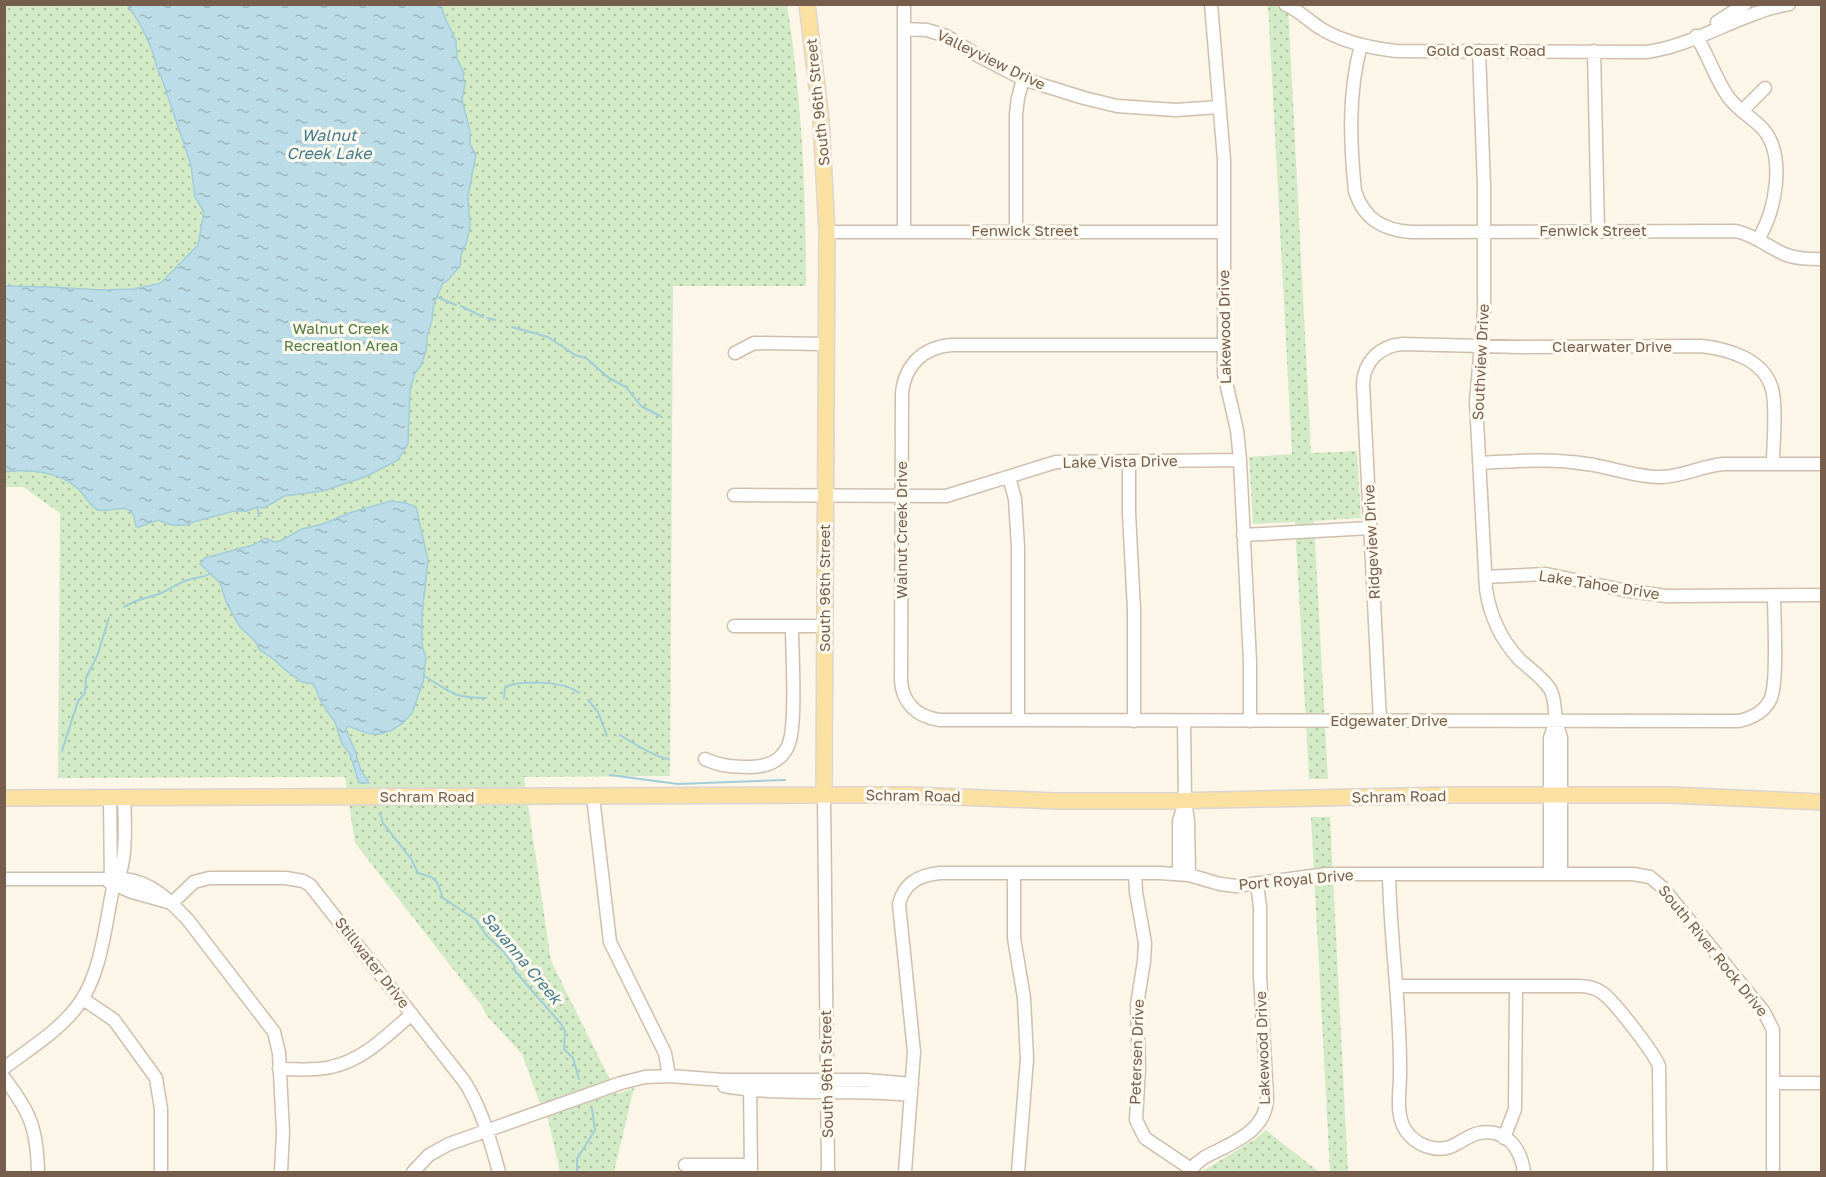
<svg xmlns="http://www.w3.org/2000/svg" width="1826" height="1177" font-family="'Golos Text',sans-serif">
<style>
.park{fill:url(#park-dots)}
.water{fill:url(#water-ripples);stroke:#a2ccd8;stroke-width:1.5}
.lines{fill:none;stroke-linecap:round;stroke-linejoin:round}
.stream{stroke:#a2ccd8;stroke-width:2}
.minor-casing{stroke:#cfbfae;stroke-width:15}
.major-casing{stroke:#dcd5d0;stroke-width:18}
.minor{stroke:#fff;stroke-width:12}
.major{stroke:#fae0a1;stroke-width:15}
.labels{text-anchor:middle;stroke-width:6;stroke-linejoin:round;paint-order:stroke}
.street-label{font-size:15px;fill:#775e4c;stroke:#fffaef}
.park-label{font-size:15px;fill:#507d43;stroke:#fffaef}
.water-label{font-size:16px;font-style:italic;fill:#457a8b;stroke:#fffaef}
</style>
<defs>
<pattern id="park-dots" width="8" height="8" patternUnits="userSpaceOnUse" patternTransform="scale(1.5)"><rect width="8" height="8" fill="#d2ebc6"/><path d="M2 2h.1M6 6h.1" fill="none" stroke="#afc2a3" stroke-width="1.8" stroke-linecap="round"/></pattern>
<pattern id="water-ripples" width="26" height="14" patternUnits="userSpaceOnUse" patternTransform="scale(1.5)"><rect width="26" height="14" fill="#bcdde7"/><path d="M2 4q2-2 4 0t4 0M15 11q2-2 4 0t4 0" fill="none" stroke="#9eb6bd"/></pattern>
</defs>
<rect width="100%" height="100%" fill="#fcf6e8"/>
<!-- park -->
<path class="park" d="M4 5H787C802 98 806 191 806 286H673L670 776 524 777 551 961 617 1094 634 1088 614 1172H560L548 1119 539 1101 522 1054 487 1016 482 1006 355 843 345 777 58 778 60 513 23 487H5Z
M1268 5H1288L1311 453 1357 451 1361 518 1314 521 1328 779H1309L1295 522 1253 524 1249 457 1292 454Z
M1311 817H1330L1348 1172H1330Z
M1266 1130 1319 1172H1201L1257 1138Z"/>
<!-- water -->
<path class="water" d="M127 5H441L445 18 456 41 457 59 464 73 463 79 465 84 462 99 470 131V145L476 155 468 196 470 227 466 244 461 255 460 266 447 281 443 283 434 303 432 320 427 337 426 351 420 367 415 373 410 390 408 444 398 460 367 476 323 491 284 496 264 508 257 507 247 511H234L193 522 187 525H172L158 520 139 527H136C135 523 135 516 132 513 125 502 106 515 96 509 88 503 84 494 77 488 59 471 27 469 5 472V286L50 287 101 290 133 289 158 284 162 282 198 245 204 212 195 197 191 165 161 76C156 69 156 61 153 53 147 36 138 19 127 5Z
M391 501 406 503 416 507 428 560 422 615V645L426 658 423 682 412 713 403 723 392 730 381 734H370L348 726 346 728C348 735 350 740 353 746 357 753 357 762 361 770 363 775 367 778 369 783H359L350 754 342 744 335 722 321 702 316 689 313 684 302 682 288 672 272 658 260 650 255 641 240 627 227 604 220 583 200 564 205 558 253 545 266 538 274 542 280 541 302 529 323 524 349 513Z"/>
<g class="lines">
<!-- stream -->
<path class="stream" d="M437 297 456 305
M461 306 483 317
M487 318 495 320
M512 327 548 337 575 355 586 358 609 378 626 387 641 406 662 417
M257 507 259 516
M124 607C136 599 148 598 161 593 170 589 178 583 188 580 197 577 203 578 211 573
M424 676C452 692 452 698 486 698
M504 698 505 687C522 680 565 681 579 693
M588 700 598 712 607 736
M620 735C631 742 657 758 669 759
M62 751 78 701 85 693 86 678 97 656 109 618
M610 775 678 784 785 780
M380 813 383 823 411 859 418 873 431 877 437 882 443 898 476 920 486 935 503 951 514 965 515 971 561 1024 565 1031 564 1049 573 1058 579 1079
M577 1172V1159L595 1130 592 1109"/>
<!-- minor casing -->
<g class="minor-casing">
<path id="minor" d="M904 4V231
M1211 4 1224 160V374L1237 430 1240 460 1250 662V721
M1285 4C1298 10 1309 21 1320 28 1342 42 1371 48 1396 51L1646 52C1695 46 1739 13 1789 4
M1717 22 1745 4
M904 29 927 30 946 36 977 55 1023 79 1084 98 1117 106 1146 108 1176 110 1219 107
M1696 36C1709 56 1715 79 1729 98 1738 110 1753 118 1763 129 1786 155 1776 212 1758 239
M1361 45C1348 93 1350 142 1355 191 1364 220 1384 230 1411 232L1736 231C1754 235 1767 246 1784 254 1796 259 1809 259 1822 259
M1479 51 1484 186V310L1476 402 1486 589C1490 616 1501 640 1520 660 1530 669 1542 677 1550 689 1556 700 1554 709 1556 721 1557 727 1560 733 1561 738V874
M1594 51 1598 231
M1742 111 1765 88
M1016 231V114L1018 98 1023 79
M827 232H1224
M1224 345H952C923 347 905 365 902 393L901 680C902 703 917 717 940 720L1739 721C1752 718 1765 712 1771 698 1778 680 1774 618 1774 596
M735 353 754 343 826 344
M1129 461V513L1134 610V721
M1480 463C1516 461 1551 458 1587 464 1611 467 1635 477 1660 477 1682 477 1701 466 1723 464H1822
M1009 477 1015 499 1018 547V720
M734 495 946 496 1056 462 1240 460
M1243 535 1371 528
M1485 577 1546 574 1623 590 1666 596 1822 595
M734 626H824
M1184 721 1185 801 1188 821 1189 875
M1380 721 1363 384C1364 361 1380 346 1402 344L1521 347 1701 346C1728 349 1764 359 1772 389 1777 408 1773 443 1773 464
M705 759C720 766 733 767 750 767 765 767 781 762 788 746 797 727 792 652 792 627
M824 795 828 1172
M593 797 610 942 665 1053 669 1076
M110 798 111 884
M1014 873V938L1024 998 1027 1059 1018 1172
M1135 873 1136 892 1145 943 1144 961 1137 1005 1139 1068 1136 1120 1145 1138 1191 1169
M1179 874V821L1184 805
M1389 874C1390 941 1401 1007 1400 1074 1400 1092 1395 1115 1406 1131 1416 1145 1434 1152 1450 1147 1460 1143 1469 1135 1479 1133 1507 1128 1521 1149 1524 1172
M1550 874V738L1556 721
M4 879H105C112 876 118 878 124 879 152 882 169 900 188 920L274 1032 279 1053 283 1132 281 1172
M109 882 132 892 168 902
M172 903 194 882 209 878H286L303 881 310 885 464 1081C482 1109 490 1140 499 1172
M1397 986H1578C1586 986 1594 987 1601 992 1613 999 1654 1053 1659 1066L1660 1172
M83 999 114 1020 156 1078 161 1109V1172
M4 1068C29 1049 57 1032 76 1008 101 977 105 926 113 888 128 868 125 822 124 798
M279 1069C296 1069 314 1071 331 1067 363 1061 388 1034 412 1014
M4 1078C31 1113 37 1129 38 1172
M1773 1083H1822
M750 1084 751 1172
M724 1086C786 1097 849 1088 911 1095
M1504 1138 1515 1109 1516 986
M685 1165H751
M413 1172 429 1155 449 1144 621 1083 645 1077 669 1076 723 1080H866L912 1084
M905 1172 914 1052 899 904C904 883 919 875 940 873H1160L1189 875 1220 884 1236 886 1327 874H1633L1650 877 1662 887 1764 1012 1773 1030V1172
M1189 1172 1197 1163 1205 1157C1231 1143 1267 1132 1267 1097L1260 975V907L1257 884"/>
</g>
<!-- major casing -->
<g class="major-casing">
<path id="major" d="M807 4 821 120 827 232 824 795
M4 798 824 795H911L1056 801H1168L1456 795H1670L1822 802"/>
</g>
<!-- minor -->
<use href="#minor" class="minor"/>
<!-- major -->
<use href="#major" class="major"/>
</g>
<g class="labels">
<!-- street labels -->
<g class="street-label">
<text x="1486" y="56">Gold Coast Road</text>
<text transform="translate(991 60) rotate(26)" y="5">Valleyview Drive</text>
<text transform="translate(818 102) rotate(-96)" y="5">South 96th Street</text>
<text x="1025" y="236">Fenwick Street</text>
<text x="1593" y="236">Fenwick Street</text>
<text transform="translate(1225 327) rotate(-91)" y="5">Lakewood Drive</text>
<text x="1612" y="352">Clearwater Drive</text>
<text transform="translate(1481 362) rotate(-87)" y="5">Southview Drive</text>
<text transform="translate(1120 462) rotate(-1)" y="5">Lake Vista Drive</text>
<text transform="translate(902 530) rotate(-90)" y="5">Walnut Creek Drive</text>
<text transform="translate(1372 542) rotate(-93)" y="5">Ridgeview Drive</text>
<text transform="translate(1599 585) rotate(9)" y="5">Lake Tahoe Drive</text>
<text transform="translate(825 588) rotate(-90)" y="5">South 96th Street</text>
<text x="1389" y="726">Edgewater Drive</text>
<text transform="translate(913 796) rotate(1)" y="5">Schram Road</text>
<text x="427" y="802">Schram Road</text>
<text transform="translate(1399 797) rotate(-1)" y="5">Schram Road</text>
<text transform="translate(1296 880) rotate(-5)" y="5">Port Royal Drive</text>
<text transform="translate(1713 951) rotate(51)" y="5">South River Rock Drive</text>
<text transform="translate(372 963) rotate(52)" y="5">Stillwater Drive</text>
<text transform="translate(1263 1048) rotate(-92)" y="5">Lakewood Drive</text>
<text transform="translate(1137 1052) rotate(-88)" y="5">Petersen Drive</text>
<text transform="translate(827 1074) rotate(-91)" y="5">South 96th Street</text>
</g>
<!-- park labels -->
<g class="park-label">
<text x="341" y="334">Walnut Creek<tspan x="341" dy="17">Recreation Area</tspan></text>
</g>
<!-- water labels -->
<g class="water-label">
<text x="329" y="141">Walnut<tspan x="329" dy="18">Creek Lake</tspan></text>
<text transform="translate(522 958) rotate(50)" y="6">Savanna Creek</text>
</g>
</g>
<!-- border -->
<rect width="1826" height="1177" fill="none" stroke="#775e4c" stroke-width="12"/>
</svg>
